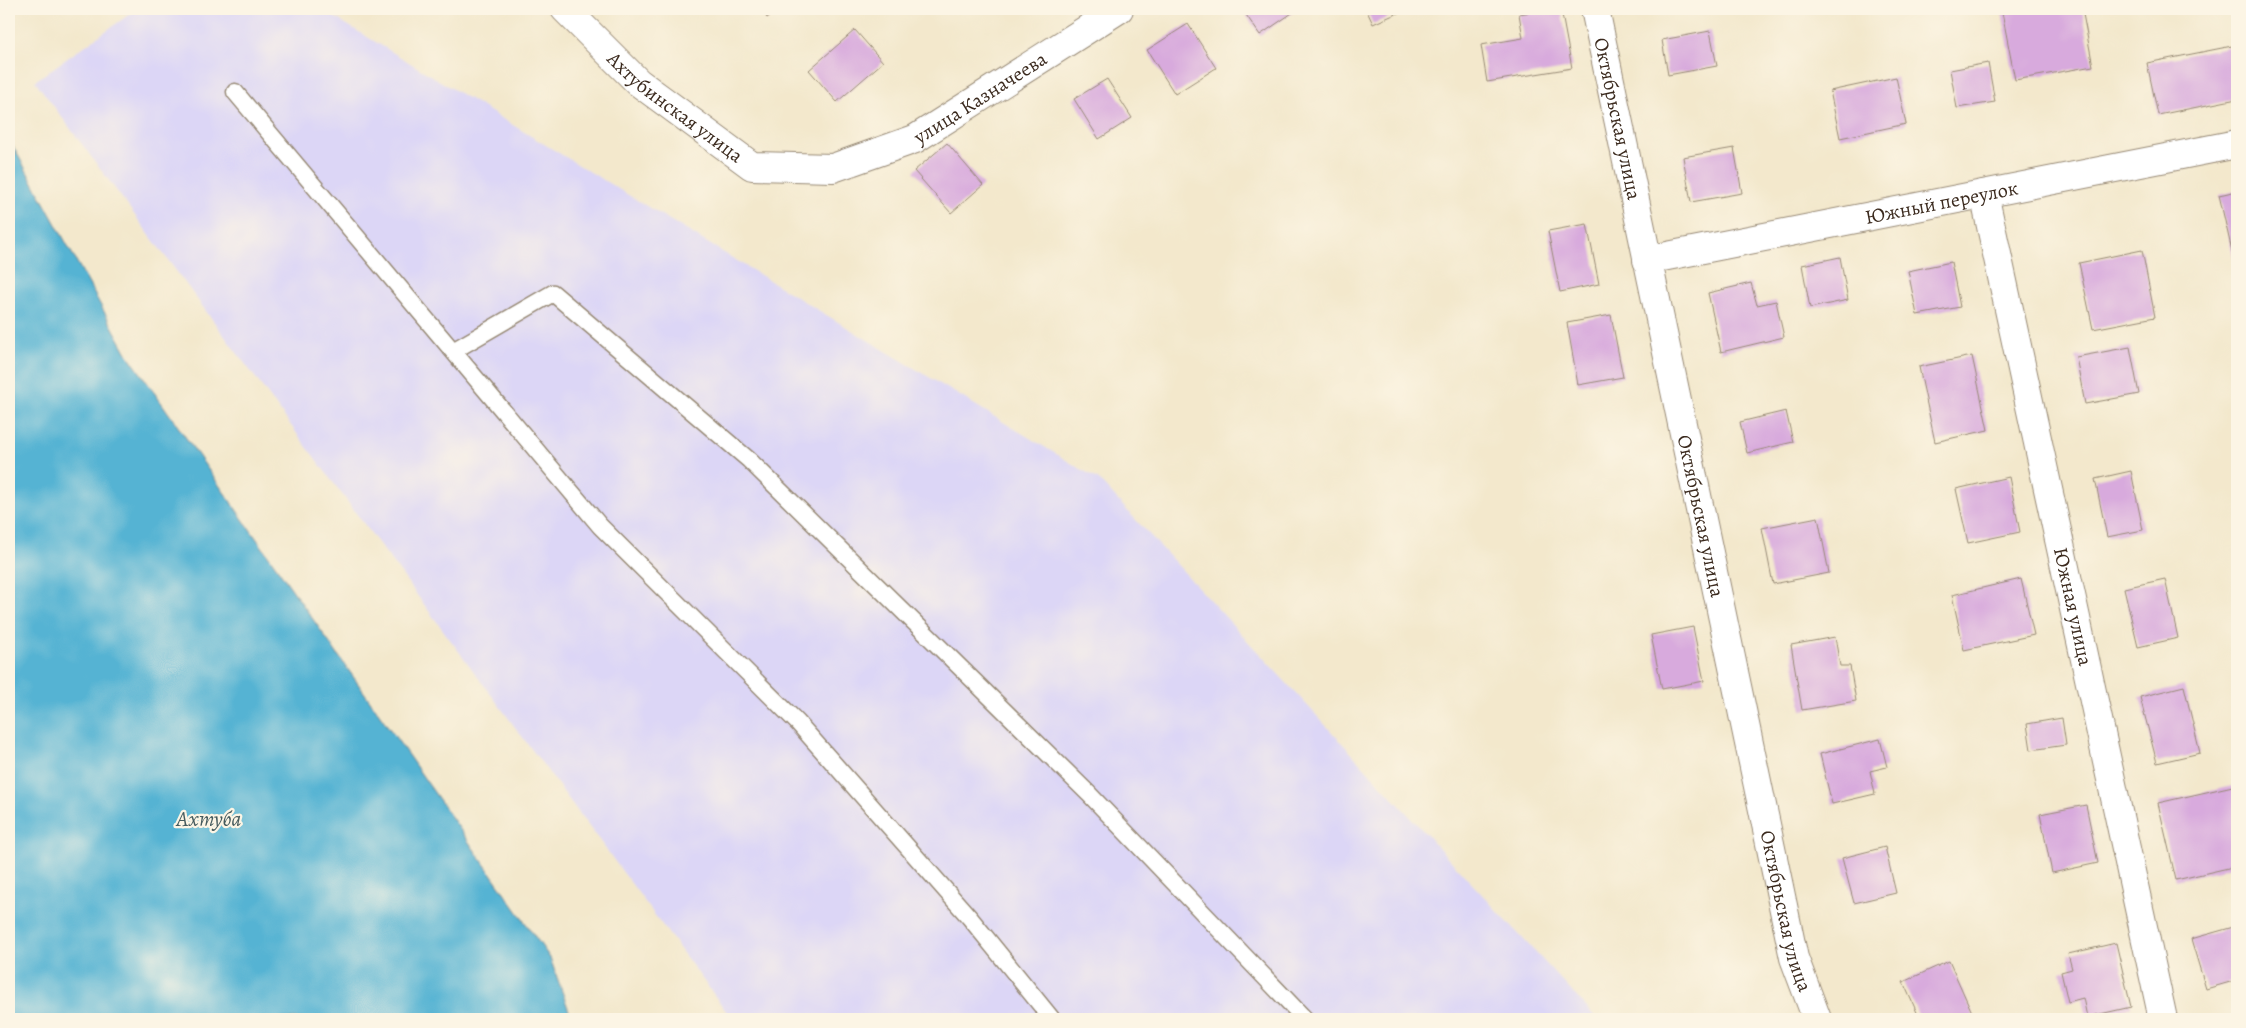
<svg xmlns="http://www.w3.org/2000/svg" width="2246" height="1028" font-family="Alegreya,serif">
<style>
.built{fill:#dcd6f6}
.water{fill:#55b3d3;stroke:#486e78}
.building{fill:#d8aadd}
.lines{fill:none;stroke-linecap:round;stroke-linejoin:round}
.lane-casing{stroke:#978975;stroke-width:19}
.street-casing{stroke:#978975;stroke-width:30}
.lane{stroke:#fff;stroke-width:16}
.street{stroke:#fff;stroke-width:28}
.labels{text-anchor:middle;stroke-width:4.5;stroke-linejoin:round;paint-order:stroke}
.street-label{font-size:20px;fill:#3b2a1e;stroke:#fcf5e5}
.water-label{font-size:21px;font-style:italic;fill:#445a5d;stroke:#fcf5e5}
</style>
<rect width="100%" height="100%" fill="#fcf5e5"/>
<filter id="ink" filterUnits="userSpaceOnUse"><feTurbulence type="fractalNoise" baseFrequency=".02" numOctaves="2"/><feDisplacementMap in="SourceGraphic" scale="10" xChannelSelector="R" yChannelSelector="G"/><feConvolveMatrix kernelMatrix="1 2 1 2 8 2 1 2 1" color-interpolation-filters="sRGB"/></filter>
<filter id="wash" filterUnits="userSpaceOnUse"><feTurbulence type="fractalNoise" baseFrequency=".0096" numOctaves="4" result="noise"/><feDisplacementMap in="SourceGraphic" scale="20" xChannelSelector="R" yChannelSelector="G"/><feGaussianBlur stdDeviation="1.12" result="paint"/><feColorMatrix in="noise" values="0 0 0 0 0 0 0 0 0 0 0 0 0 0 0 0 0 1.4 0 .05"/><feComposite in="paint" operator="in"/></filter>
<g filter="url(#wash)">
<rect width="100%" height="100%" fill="#f3e8cc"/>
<!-- built -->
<path class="built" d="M137 9H321L1099 480 1597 1019H732L35 81Z"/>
<!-- water -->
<path class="water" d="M9 139 128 355 550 958 572 1019H9Z"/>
<g id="blocks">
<!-- building -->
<path class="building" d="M760 9H779L767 18Z
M1242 9H1298L1260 35Z
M1366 9H1407L1373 24Z
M1548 9H1561L1572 68 1487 82 1481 45 1523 38 1519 14Z
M2016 9H2082L2093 66 2015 80 2002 12Z
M1188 24 1216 68 1175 94 1147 50Z
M855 30 883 62 837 102 809 70Z
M1710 31 1717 66 1668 75 1662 40Z
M2237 45V99L2158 115 2147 63Z
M1988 63 1995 102 1957 108 1950 70Z
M1896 77 1906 124 1840 138 1830 91Z
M1107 79 1132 118 1099 139 1074 99Z
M947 143 983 185 951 213 914 171Z
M1734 148 1742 193 1691 202 1683 157Z
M2237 191V264H2235L2219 195Z
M1587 224 1599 284 1560 292 1548 231Z
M2142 250 2155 317 2093 329 2079 263Z
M1840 257 1848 300 1810 308 1802 265Z
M1951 262 1960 307 1917 315 1908 271Z
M1751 283 1757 305 1776 301 1784 337 1721 352 1708 293Z
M1611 315 1623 377 1578 385 1567 323Z
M2130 347 2139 394 2085 404 2076 357Z
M1972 356 1988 430 1935 442 1919 367Z
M1786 411 1793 442 1747 453 1740 422Z
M2131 471 2143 530 2107 537 2095 479Z
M2009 477 2020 532 1968 543 1956 489Z
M1818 517 1829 573 1773 584 1762 528Z
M2021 579 2034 635 1964 650 1952 595Z
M2165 579 2178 638 2138 647 2124 588Z
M1693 627 1704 681 1662 689 1651 635Z
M1835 637 1840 666H1850L1856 701 1802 710 1791 645Z
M2184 686 2200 753 2157 763 2140 697Z
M2062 718 2066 745 2031 750 2027 724Z
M1880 739 1887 767 1870 771 1875 794 1832 804 1820 754Z
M2237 785V866L2176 880 2158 803Z
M2086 805 2098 863 2052 873 2040 814Z
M1885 847 1896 893 1854 903 1842 858Z
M2237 926V980L2206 989 2191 939Z
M2116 943 2131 1007 2087 1017 2083 998 2068 1002 2061 972 2072 969 2068 954Z
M1949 961 1975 1019H1920L1903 982Z"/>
</g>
</g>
<g filter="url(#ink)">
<use href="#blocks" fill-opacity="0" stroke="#978975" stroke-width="1"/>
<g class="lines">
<!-- lane casing -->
<g class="lane-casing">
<path id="lane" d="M235 92 600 526 798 723 970 918 1052 1019
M453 351 553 293 749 460 1089 794 1305 1019"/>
</g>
<!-- street casing -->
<g class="street-casing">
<g id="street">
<path id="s1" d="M565 9 638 82 752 166 833 168 915 139 1119 9"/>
<path id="s2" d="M1595 9 1794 958 1817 1019"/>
<path id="s3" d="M1984 194 2163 1019"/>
<path id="s4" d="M1647 260 2237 144"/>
</g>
</g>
<!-- lane -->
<use href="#lane" class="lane"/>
<!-- street -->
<use href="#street" class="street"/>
</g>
</g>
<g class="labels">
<!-- street labels -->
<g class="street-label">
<text dy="7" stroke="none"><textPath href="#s1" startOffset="490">улица Казначеева</textPath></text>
<text dy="7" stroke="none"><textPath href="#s1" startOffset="148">Ахтубинская улица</textPath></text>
<text dy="7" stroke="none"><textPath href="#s2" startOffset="112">Октябрьская улица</textPath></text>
<text dy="7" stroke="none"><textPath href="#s4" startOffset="300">Южный переулок</textPath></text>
<text dy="7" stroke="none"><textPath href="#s2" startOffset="518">Октябрьская улица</textPath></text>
<text dy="7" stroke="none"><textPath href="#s3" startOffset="422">Южная улица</textPath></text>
<text dy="7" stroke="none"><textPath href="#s2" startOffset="922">Октябрьская улица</textPath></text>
</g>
<!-- water labels -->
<g class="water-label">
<text x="209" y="826">Ахтуба</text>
</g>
</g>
<!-- margin -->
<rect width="2246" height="1028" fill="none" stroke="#fcf5e5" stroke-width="30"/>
</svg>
